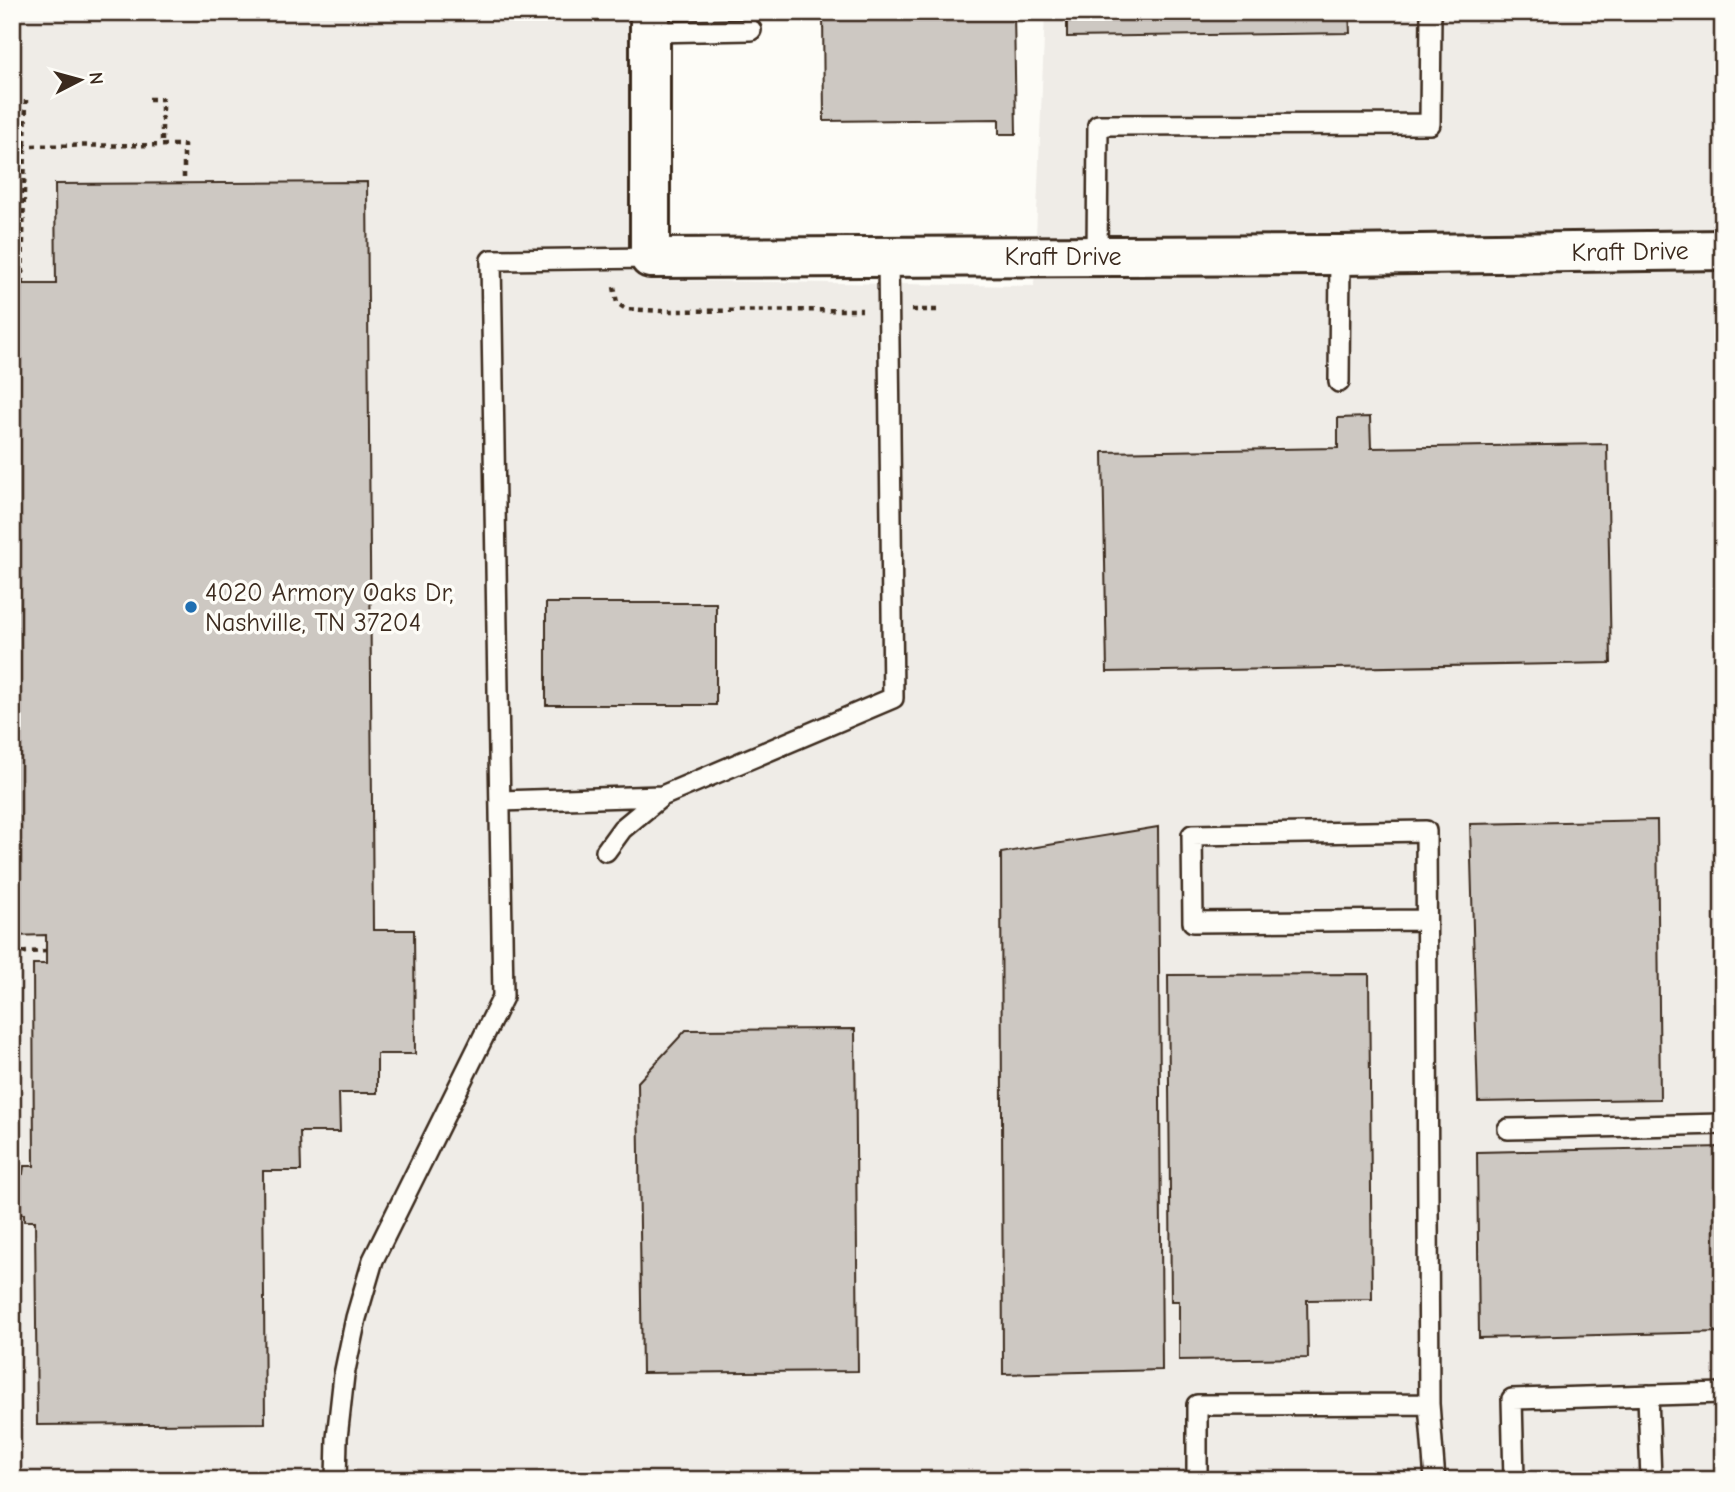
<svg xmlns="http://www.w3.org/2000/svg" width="1735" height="1492" font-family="'Comic Neue',sans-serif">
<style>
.built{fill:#efece7}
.building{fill:#cdc8c2;stroke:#3b2a1e;stroke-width:2}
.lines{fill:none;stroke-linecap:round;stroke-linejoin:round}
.service-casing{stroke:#3b2a1e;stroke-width:24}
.minor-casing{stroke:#3b2a1e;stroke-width:44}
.path{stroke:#3b2a1e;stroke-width:4.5;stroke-dasharray:5 5;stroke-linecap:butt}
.service{stroke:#fdfcf7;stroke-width:19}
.minor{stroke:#fdfcf7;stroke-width:38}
.poi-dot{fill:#1f6fb2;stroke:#fdfcf7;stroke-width:2.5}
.labels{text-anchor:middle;stroke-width:7;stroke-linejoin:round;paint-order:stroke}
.street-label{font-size:26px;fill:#3b2a1e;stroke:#fdfcf7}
.poi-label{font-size:26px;fill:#3b2a1e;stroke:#fdfcf7;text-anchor:start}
</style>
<rect width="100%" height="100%" fill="#fdfcf7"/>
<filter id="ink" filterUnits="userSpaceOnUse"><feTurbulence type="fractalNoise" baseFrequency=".0143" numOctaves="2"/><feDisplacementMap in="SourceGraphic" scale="14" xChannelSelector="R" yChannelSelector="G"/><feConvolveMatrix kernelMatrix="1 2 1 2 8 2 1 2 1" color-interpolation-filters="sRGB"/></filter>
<g filter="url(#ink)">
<!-- built -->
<path class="built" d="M12 12H627L642 280 1034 286 1045 12H1723V1478L12 1480Z"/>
<!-- building -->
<path class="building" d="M823 12H1014L1016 134H999V119L824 121Z
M1067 12H1349L1350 33 1067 37Z
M367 182 373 930H414L415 1054H377V1093H339L340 1132H300L301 1171H263L265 1423 37 1425 35 1221H24V1214H12V1175L23 1174 24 1166H34L33 964H46V935L12 936V284H56L55 184Z
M1370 417 1371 448 1607 444 1611 663 1107 672 1103 452 1338 448V418Z
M546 603H716V705H546Z
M1657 820 1660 1099 1478 1102 1470 824Z
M1158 827 1162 1370 1003 1374 1001 853Z
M1369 974 1372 1299 1307 1300 1308 1358 1179 1360V1301H1171L1168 975Z
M855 1029 858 1371 642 1373 638 1082 686 1030Z
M1723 1147V1332L1479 1338 1477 1152Z"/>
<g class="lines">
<!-- service casing -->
<g class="service-casing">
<path id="service" d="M651 32 751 30
M1097 257 1098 125 1430 124 1431 12
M1339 382 1340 255
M500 801 661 796
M606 851 622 829 662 796 893 698 888 257
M1426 920 1193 922 1192 835 1426 831 1429 1404 1435 1480
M1508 1129 1723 1124
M1648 1395 1651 1480
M336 1480 337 1438 344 1375 356 1318 373 1260 503 997 491 260 650 258
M1197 1480V1405L1429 1404
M1514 1480 1512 1399 1723 1393"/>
</g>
<!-- minor casing -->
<g class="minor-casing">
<path id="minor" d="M650 12V258L1340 255 1723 250"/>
</g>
<!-- path -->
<path class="path" d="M149 99H162V145
M12 146 184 145V183
M12 227H23
M22 284 26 100
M614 287 617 303 626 309 661 311 862 310
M912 310H940
M12 953 46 951
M12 1383V1397"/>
<!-- service -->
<use href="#service" class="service"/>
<!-- minor -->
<use href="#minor" class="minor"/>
</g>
</g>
<!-- markers -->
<circle class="poi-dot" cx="191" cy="607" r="7"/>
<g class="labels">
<!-- street labels -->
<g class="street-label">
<text transform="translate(1630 251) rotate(-1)" y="9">Kraft Drive</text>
<text x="1063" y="265">Kraft Drive</text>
</g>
<!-- poi labels -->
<g class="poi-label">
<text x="205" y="601">4020 Armory Oaks Dr,<tspan x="205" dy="30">Nashville, TN 37204</tspan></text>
</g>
</g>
<!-- margin -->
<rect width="1735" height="1492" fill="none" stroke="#fdfcf7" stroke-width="42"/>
<rect x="21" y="21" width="1693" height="1450" fill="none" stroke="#3b2a1e" stroke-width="2.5" filter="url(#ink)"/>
<!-- north arrow -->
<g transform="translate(80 80) rotate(84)" stroke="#fdfcf7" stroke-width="5" paint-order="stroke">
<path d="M0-5L12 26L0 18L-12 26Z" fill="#3b2a1e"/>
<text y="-10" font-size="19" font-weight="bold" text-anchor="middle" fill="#3b2a1e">N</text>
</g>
</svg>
